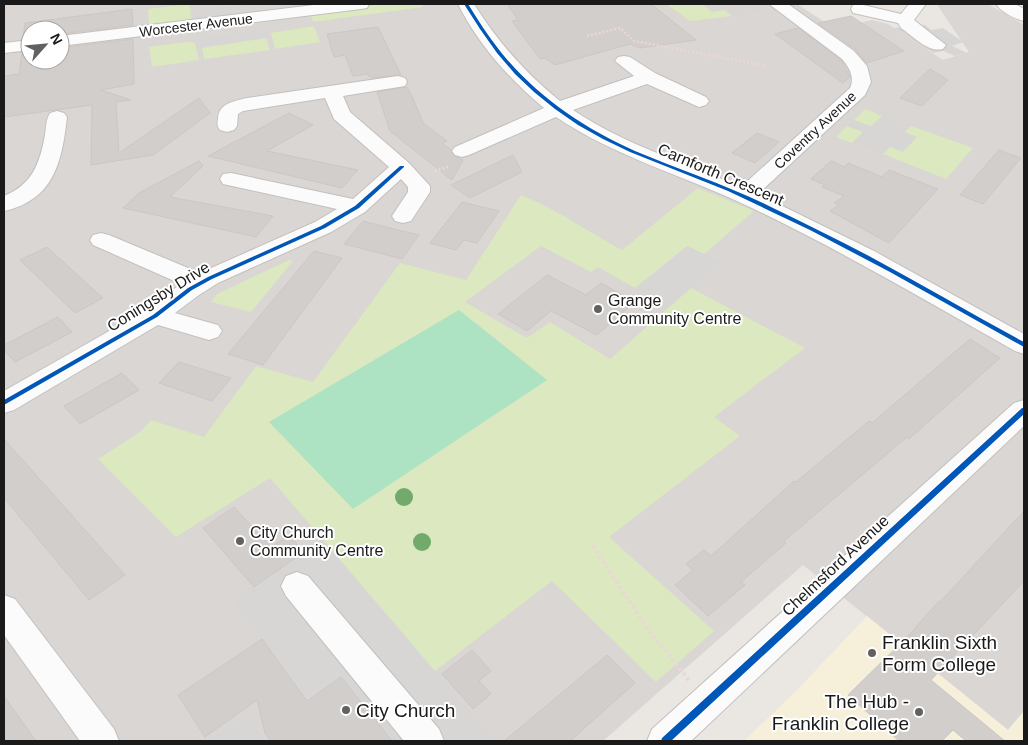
<svg xmlns="http://www.w3.org/2000/svg" width="1028" height="745" font-family="Arial,sans-serif">
<style>
.residential{fill:#d9d6d4;fill-rule:evenodd}
.education{fill:#f6f0db}
.religious{fill:#d7d6d4}
.grass{fill:#dce8bf}
.pitch{fill:#ade2c3}
.building{fill:#d2cecb;stroke:#cdc7c4}
.lines{fill:none;stroke-linecap:round;stroke-linejoin:round}
.minor-casing{stroke:#c2c0be;stroke-width:2}
.path-far1{stroke:#ead7d7;stroke-width:2.5;stroke-dasharray:2 2;stroke-linecap:butt}
.path{stroke:#ead7d7;stroke-width:4;stroke-dasharray:3 3;stroke-linecap:butt}
.minor{fill:#fcfbfb;fill-rule:evenodd}
.cycleway-casing{stroke:#fff;stroke-width:3}
.cycleway{fill:#0057b8;fill-rule:evenodd}
.tree{fill:#72aa6b}
.poi-dot{fill:#636160;stroke:#fff;stroke-width:2}
.labels{text-anchor:middle;stroke-width:4;stroke-linejoin:round;paint-order:stroke}
.far-street-label{font-size:14px;fill:#1a1a1a;stroke:#fff}
.street-label{font-size:16px;fill:#1a1a1a;stroke:#fff}
.poi-label{font-size:16px;fill:#1a1a1a;stroke:#fff;text-anchor:start}
.near-poi-label{font-size:19px;fill:#1a1a1a;stroke:#fff;text-anchor:start}
</style>
<rect width="100%" height="100%" fill="#eae6e2"/>
<!-- residential -->
<path class="residential" d="M4 4H797L835 29 872 20 888 24 943 60 969 52 938 6 939 4H988L1024 25V711L1008 730 803 565 603 741H4ZM30 30H60V60H30Z"/>
<!-- education -->
<path class="education" d="M867 616 1008 730 1024 711V741H744L798 689Z"/>
<!-- religious -->
<path class="religious" d="M252 4H258L259 10 196 18 195 11Z
M702 4H754L762 11 732 16 725 10 712 12Z
M925 25 931 30 943 28 963 42 952 46 967 53 955 56 943 51 933 53 894 28Z
M266 30 267 37 201 46 200 39Z
M882 116 911 126 906 132 917 137 903 152 890 147 883 154 852 143 862 132 847 126 854 120 871 126Z
M687 246 721 262 668 306 635 288Z
M323 539 435 671 496 741H392L341 677 315 696 298 703 293 677 232 600Z
M248 714 265 741H209Z"/>
<!-- grass -->
<path class="grass" d="M190 4 191 20 149 25 148 9Z
M383 4H421L423 7 313 22 311 16 220 28 219 25Z
M666 4H702L712 12 725 10 732 16 690 21Z
M314 26 320 42 275 49 271 33Z
M266 38 270 50 204 59 202 48Z
M186 42 195 43 199 60 152 67 149 47Z
M865 109 882 116 871 126 854 120Z
M847 126 863 132 852 143 836 137Z
M911 126 973 148 946 179 883 154 890 147 903 152 917 137 905 132Z
M698 188 754 211 704 254 687 246 635 288 598 267 591 272 541 246 465 302 527 338 550 322 610 359 691 288 805 348 714 417 740 436 609 537 714 631 656 682 552 581 435 671 270 478 176 537 98 459 140 432 151 420 204 437 256 366 313 382 400 263 466 280 521 195C557 209 588 232 622 250Z
M289 260 293 261 251 312 211 302 217 294Z"/>
<!-- pitch -->
<path class="pitch" d="M459 310 547 380 353 509 269 422Z"/>
<!-- building -->
<path class="building" d="M507 4H651L696 40 640 48 630 44 555 65 545 58 540 59 512 21 518 20Z
M132 9 133 25 60 34V30H30V38L23 39 25 23Z
M851 16 904 51 867 63 855 49 818 23Z
M378 27 401 75 372 78 367 74 353 76 345 55 334 57 327 34Z
M798 28 841 60 850 77 843 83 775 34Z
M133 39 134 84 101 90 131 100 116 102 119 153 199 98 210 113 153 155 91 165 92 105 4 117V76L19 74 22 53 30 52V60H60V48Z
M930 69 948 80 922 106 900 98Z
M407 87 412 96 423 123 447 141 442 143 451 150 454 156 463 160 452 180 390 131 377 92Z
M289 113 313 125 267 151 358 170 342 188 208 156Z
M757 133 779 142 755 163 732 153Z
M999 150 1021 158 983 204 960 195Z
M513 155 522 172 470 198 451 185Z
M199 161 203 166 170 197 273 216 256 237 123 208 139 193Z
M831 161 845 167 848 163 882 177 889 170 938 189 889 243 830 211 839 205 834 203 844 196 822 187 825 185 811 179Z
M462 202 499 211 477 243 464 240 456 250 430 243Z
M363 221 382 226 419 235 402 259 344 244Z
M47 247 72 270 103 298 75 313 20 260Z
M314 251 342 258 263 365 228 354Z
M547 275 586 295 601 283 635 302 597 335 551 311 527 331 498 314Z
M58 317 72 332 15 362 4 350V345Z
M970 339 1000 358 909 439 907 437 784 541 786 543 741 582 745 585 708 616 675 585 693 570 686 564 704 550 711 556 794 481 796 482 869 421 872 423Z
M179 362 231 378 212 401 159 383Z
M122 373 139 390 80 424 64 406Z
M4 439 125 575 89 600 4 498Z
M234 507 271 547 289 535 304 552 254 587 203 528Z
M1024 511V581L931 680 1005 741H966L953 730 942 741H899L848 695 908 636 939 601 940 602Z
M262 639 307 701 341 677 392 741H271L265 733 257 700 205 737 178 695Z
M472 650 491 671 479 681 491 694 473 709 442 674Z
M607 655 635 683 570 741H504Z
M4 696 36 741H4Z"/>
<g class="lines">
<!-- minor casing -->
<g class="minor-casing">
<path id="minor" d="M322 4H369L367 8 361 9 60 46V36Z
M458 4H474C498 42 525 73 560 101L634 76 615 61 618 57 624 56 630 57 655 73 706 97 709 101 706 105 699 107 647 84 573 110C625 145 684 162 741 187L850 88C855 77 849 67 842 59L769 4H788L854 51 867 66 871 82 865 95 758 194 874 251 1024 334V354L1015 351C928 302 842 251 752 208 686 176 617 158 556 117L469 155 462 157 455 155 452 151 455 147 544 108C509 79 478 44 458 4Z
M859 4 901 14 909 4H926L914 20 946 45 943 49C928 53 913 36 901 28L898 23 853 13 851 9 853 5Z
M996 4H1015L1024 9V21C1015 19 1001 12 996 4Z
M30 40V50L4 53V43Z
M398 76 405 78 407 82 405 86 343 96 350 112 409 163 430 186V192L411 221 403 223 395 221 392 216 408 192V187L401 179 365 212 331 232 218 283 199 295 175 313 218 325 222 331 218 337 209 340 158 325 14 410 4 413V391L146 310 181 284 93 245 90 240 93 235 101 233 109 235 200 273 315 222 337 209 223 184 220 179 223 174 231 173 353 199 389 167 334 119 325 98 243 111 238 114 237 126 234 130 227 132 220 130C217 126 217 124 218 118 219 103 235 101 247 98Z
M57 111 64 113 67 117C62 162 54 200 4 211V196C32 185 40 163 45 135 46 128 46 119 50 113Z
M1024 400V426L691 741H647L652 729 1014 403Z
M297 572 308 576 439 729 444 741H404L286 596 281 586 286 576Z
M4 595 15 599 114 729 119 741H80L4 635Z"/>
</g>
<!-- path-far1 -->
<path class="path-far1" d="M569 4H578
M587 36 620 28 634 41 767 66
M435 171 450 166"/>
<!-- path -->
<path class="path" d="M593 546 649 631 689 680"/>
<!-- minor -->
<use href="#minor" class="minor"/>
<!-- cycleway casing -->
<g class="cycleway-casing">
<path id="cycleway" d="M464 4H468C478 20 488 36 500 51 535 95 583 128 635 151 680 170 727 185 771 207 804 223 837 239 869 256 921 284 972 314 1024 342V347L890 272 810 230 728 191 630 152 603 139 578 125 555 109 534 92 515 74 497 53 480 29Z
M400 166H404V167L359 208 325 228 212 279 192 290 157 317 4 405V400L153 315 188 288 208 277 321 226 355 206Z
M1022 408H1024V414L671 741H661L662 738Z"/>
</g>
<!-- cycleway -->
<use href="#cycleway" class="cycleway"/>
</g>
<!-- trees -->
<g class="tree">
<circle cx="404" cy="497" r="9"/>
<circle cx="422" cy="542" r="9"/>
</g>
<!-- markers -->
<g class="poi-dot">
<circle cx="598" cy="309" r="5"/>
<circle cx="240" cy="541" r="5"/>
<circle cx="872" cy="653" r="5"/>
<circle cx="346" cy="710" r="5"/>
<circle cx="919" cy="712" r="5"/>
</g>
<g class="labels">
<!-- far-street labels -->
<g class="far-street-label">
<text transform="translate(196 25) rotate(-7)" y="5">Worcester Avenue</text>
<text transform="translate(815 130) rotate(-43)" y="5">Coventry Avenue</text>
</g>
<!-- street labels -->
<g class="street-label">
<text transform="translate(721 174) rotate(23)" y="6">Carnforth Crescent</text>
<text transform="translate(158 296) rotate(-32)" y="6">Coningsby Drive</text>
<text transform="translate(835 565) rotate(-43)" y="6">Chelmsford Avenue</text>
</g>
<!-- poi labels -->
<g class="poi-label">
<text x="608" y="306">Grange<tspan x="608" dy="18">Community Centre</tspan></text>
<text x="250" y="538">City Church<tspan x="250" dy="18">Community Centre</tspan></text>
</g>
<!-- near-poi labels -->
<g class="near-poi-label">
<text x="882" y="649">Franklin Sixth<tspan x="882" dy="22">Form College</tspan></text>
<text x="909" y="708" text-anchor="end">The Hub -<tspan x="909" dy="22">Franklin College</tspan></text>
<text x="356" y="717">City Church</text>
</g>
</g>
<!-- border -->
<rect width="1028" height="745" fill="none" stroke="#1a1a1a" stroke-width="10"/>
<!-- north arrow -->
<g transform="translate(45 45) rotate(63)"><circle r="24" fill="#ffffff" stroke="#a3a3a3"/>
<path d="M0-4L9 19L0 12L-9 19Z" fill="#636160"/>
<text y="-8" font-size="14" font-weight="bold" text-anchor="middle" fill="#1a1a1a">N</text>
</g>
</svg>
